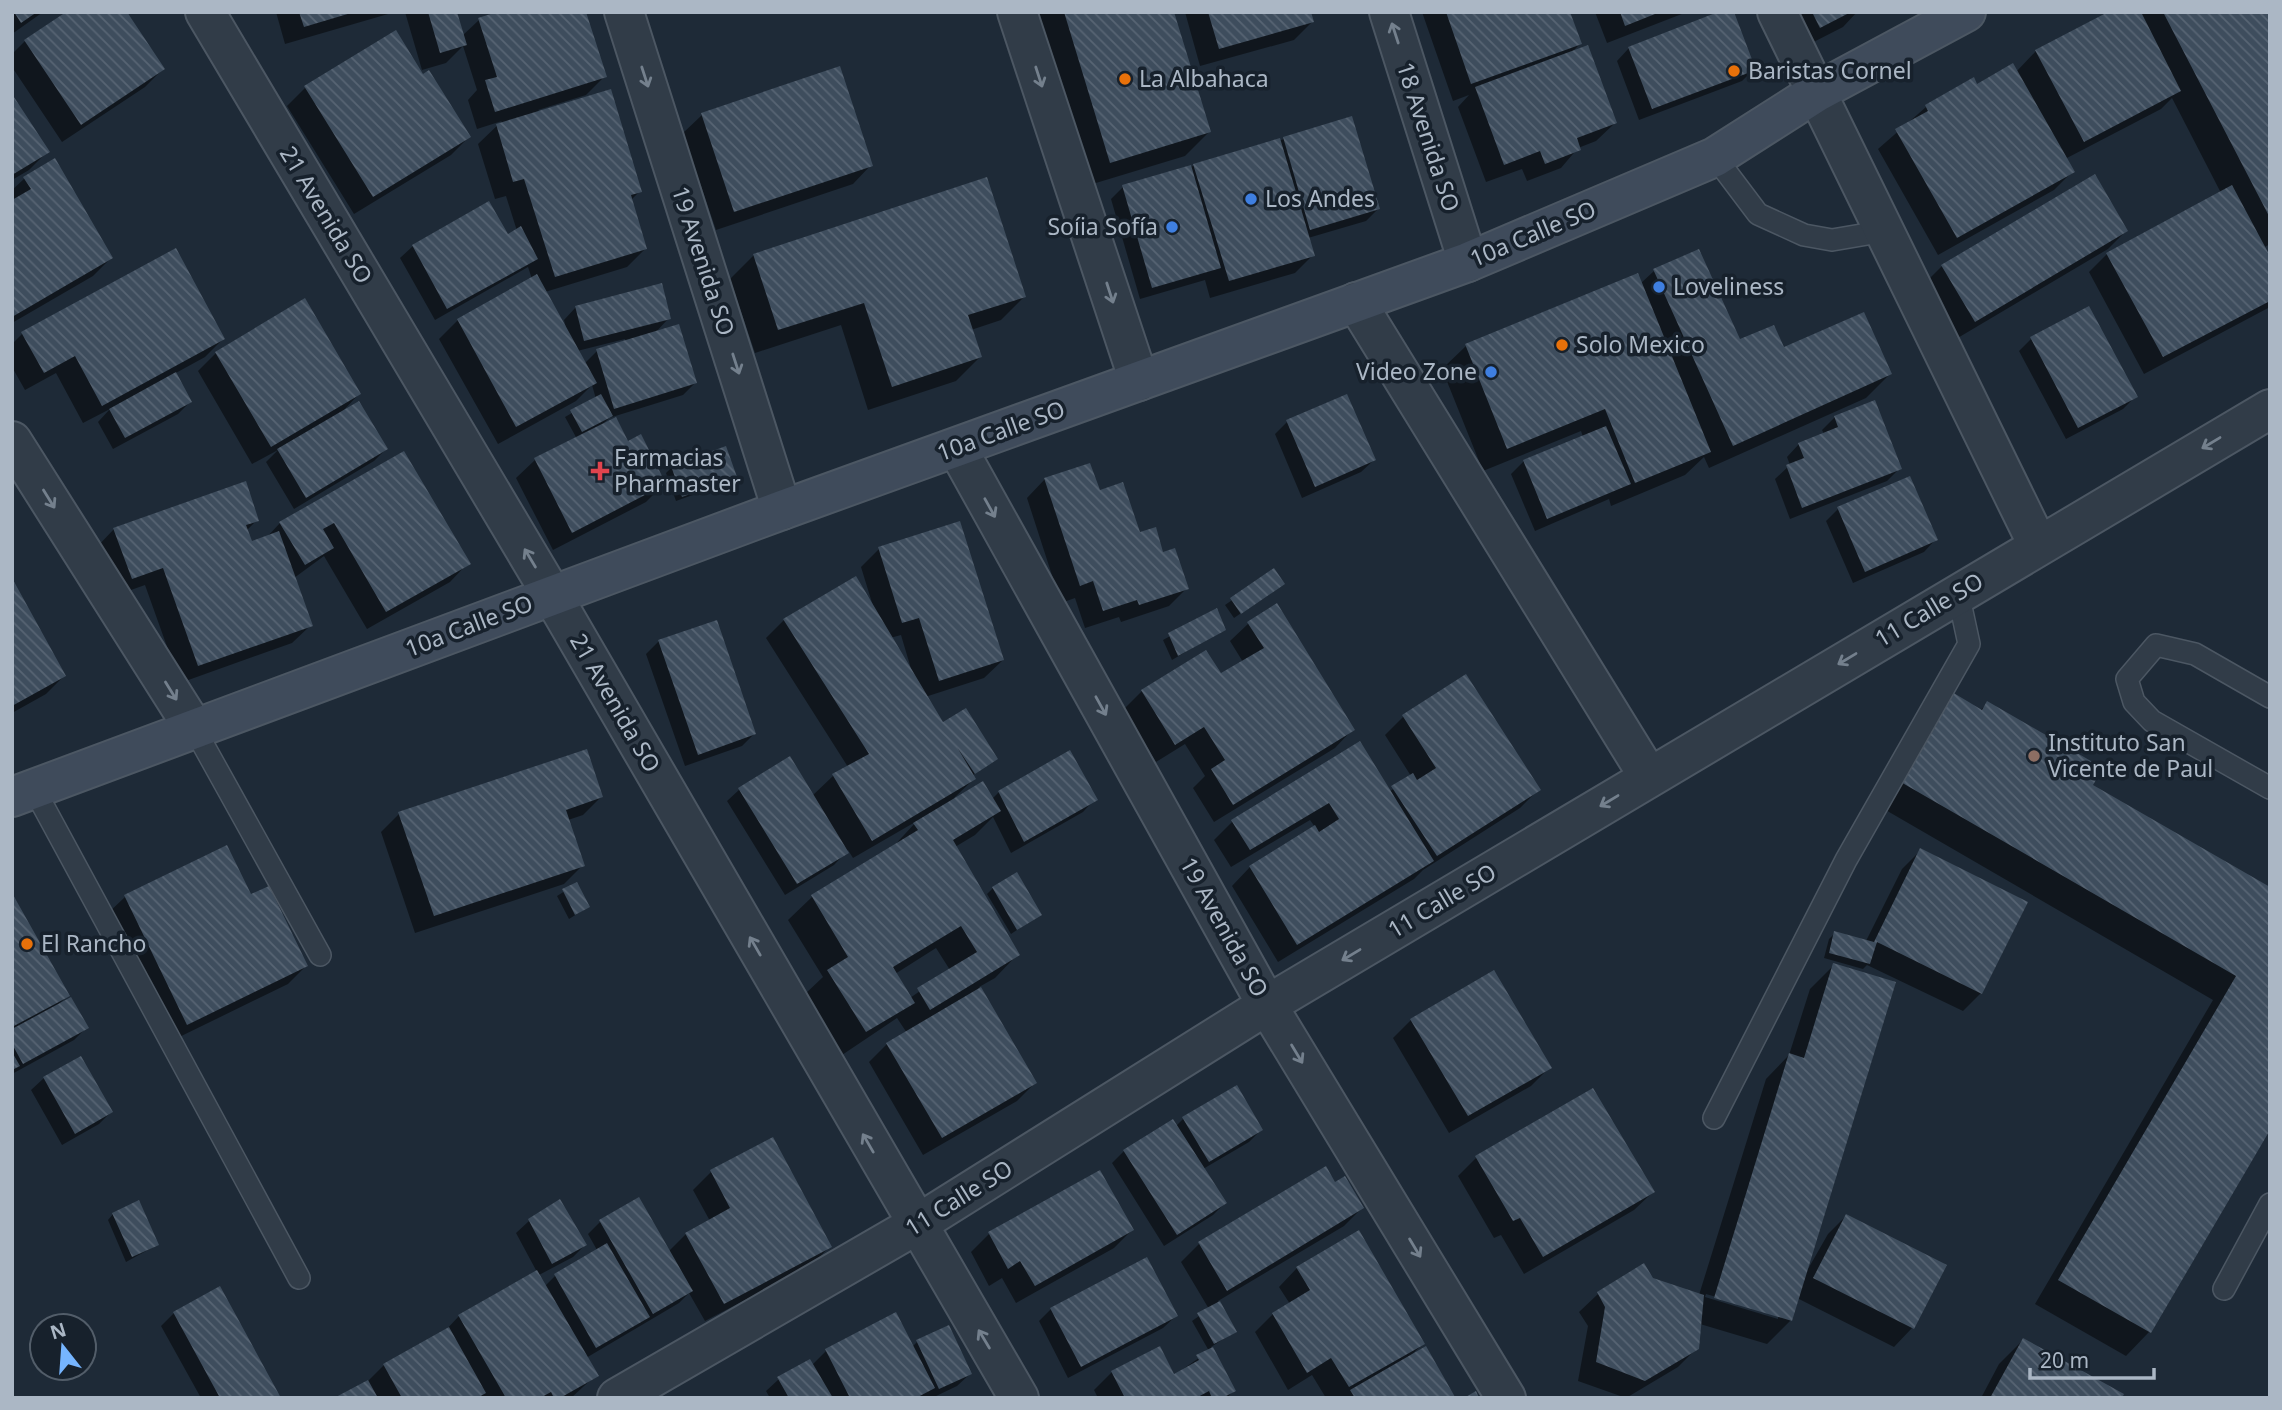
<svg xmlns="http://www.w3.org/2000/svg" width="2282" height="1410" font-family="'Noto Sans',sans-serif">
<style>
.shadow{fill:#0007;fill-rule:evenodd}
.building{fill:url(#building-back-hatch)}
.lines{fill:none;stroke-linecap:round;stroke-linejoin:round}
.lane-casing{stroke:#4c5763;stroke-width:24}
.street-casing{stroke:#4c5763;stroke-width:42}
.secondary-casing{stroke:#4c5763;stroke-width:42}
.lane{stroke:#313c48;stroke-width:21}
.street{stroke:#313c48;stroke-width:38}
.secondary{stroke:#3f4b5b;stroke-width:38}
.oneway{stroke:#74808d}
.food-dot{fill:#e8710a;stroke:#17212c;stroke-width:2.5}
.shop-dot{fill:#3f7fe0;stroke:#17212c;stroke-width:2.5}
.health-dot{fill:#e0444e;stroke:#17212c;stroke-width:2.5}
.education-dot{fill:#8d6e63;stroke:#17212c;stroke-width:2.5}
.labels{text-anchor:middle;stroke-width:7;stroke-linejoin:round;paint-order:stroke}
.poi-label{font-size:23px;fill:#abb7c5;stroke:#17212c;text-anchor:start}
.street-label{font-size:23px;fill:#abb7c5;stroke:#17212c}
</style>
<defs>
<pattern id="building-back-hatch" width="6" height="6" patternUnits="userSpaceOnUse" patternTransform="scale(1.75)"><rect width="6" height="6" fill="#3e4d5d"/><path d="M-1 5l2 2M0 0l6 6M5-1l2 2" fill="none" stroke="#576473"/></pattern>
</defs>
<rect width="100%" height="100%" fill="#1e2a37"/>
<!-- shadow -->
<path class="shadow" d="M12 12H43L12 34Z
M276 12H395L285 44Z
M405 12H456L462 36 479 20 605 76 586 95 538 110 640 191 631 200 645 249 627 267 545 292 566 328 564 320 576 307 669 318 655 333 695 383 683 395 609 418 602 425 628 443 664 484 646 502 553 550 516 478 535 460 577 439 565 417 596 399 592 385 576 401 498 444 439 339 458 320 532 279 528 267 435 320 400 258 413 246 507 236 517 231 506 196 495 199 478 144 502 121 477 129 468 100 477 90 463 46 446 63 422 70ZM625 339 626 342 597 351 584 364 577 351Z
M1033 12H1173L1209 132 1185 156 1086 186Z
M1185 12H1309L1312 22 1294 40 1200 66Z
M1422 12H1568L1580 44 1570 54 1615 123 1596 141 1578 148 1561 168 1527 181 1522 169 1486 182 1458 107 1469 95 1453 101Z
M1595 12H1687L1607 43Z
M1776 12H1857L1843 27 1796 51Z
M2112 12H2270V244L2263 248 2270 259V307L2144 374 2089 272 2107 254 2221 193 2172 98 2161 109 2065 159 2072 172 2054 190 1938 255 1878 149 1926 107 2016 72 2036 51Z
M25 41 163 69 145 87 62 142 12 67V54Z
M1629 48 1754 69 1742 81 1639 120 1617 61Z
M305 88 469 137 451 155 354 214 287 106Z
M12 97 47 152 29 170 12 180Z
M702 115 871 165 853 184 716 230 683 133Z
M1351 119 1378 209 1366 221 1308 238 1313 255 1295 273 1210 298 1205 280 1140 299 1111 199 1123 187Z
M25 178 111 258 93 276 12 323V190Z
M2126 231 2108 249 1956 339 1924 284 1942 266Z
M754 255 1024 297 1001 320 971 330 980 357 956 381 868 410 841 325 755 353 730 279Z
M1654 271 1739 341 1890 374 1866 398 1709 468 1704 457 1685 475 1611 506 1609 499 1535 531 1511 474 1524 461 1583 437 1581 431 1483 471 1442 369 1466 346 1640 284Z
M22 334 223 339 205 357 174 374 190 402 178 414 113 449 98 422 110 409 83 423 56 373 25 390 12 367V344Z
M2031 339 2136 396 2123 409 2066 439 2019 351Z
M216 353 359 394 342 412 386 449 374 461 294 509 266 462 278 450 252 464 198 371Z
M1835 417 1900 468 1887 481 1790 519 1775 479 1790 465 1787 457 1799 444 1824 434 1822 430Z
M1287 422 1374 460 1361 472 1302 498 1275 434Z
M403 453 468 563 450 582 367 629 324 556 294 578 311 625 292 643 180 683 145 585 114 596 96 548 114 529 257 520 246 531 251 543 266 538 280 523Z
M672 467 735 477 729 482 676 501 666 473Z
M1045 479 1098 493 1162 554 1187 588 1169 606 1121 622 1119 617 1085 628 1075 598 1061 603 1027 498Z
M1838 509 1936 539 1924 552 1853 583 1826 521Z
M879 549 1003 660 984 678 925 697 942 725 996 758 972 776 974 779 954 798 992 799 999 792 1095 799 1083 812 1011 853 993 817 975 835 955 847 1018 954 995 978 979 987 1035 1083 1017 1101 923 1155 869 1062 887 1044 907 1033 897 1018 842 1055 804 995 823 977 788 920 812 897 891 849 917 821 853 858 848 850 834 865 785 895 727 801 740 789 812 796 833 776 848 767 766 638 784 620 873 606 861 567ZM901 635 912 672 890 638ZM936 948 950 970 910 998 895 974Z
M1274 571 1283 584 1234 618 1225 605Z
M12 581 64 676 46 694 12 713Z
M1216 611 1224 629 1172 660 1163 640Z
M1249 623 1353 729 1335 748 1214 822 1193 788 1205 776 1185 744 1156 762 1124 709 1142 691 1221 676 1243 662 1230 641Z
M659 641 754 734 742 746 685 766 646 654Z
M1466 676 1539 789 1520 808 1423 870 1414 879 1278 962 1232 886 1250 867 1315 827 1310 820 1231 867 1214 840 1232 822 1359 744 1389 792 1411 776 1385 735 1403 717Z
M1988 703 2090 785 2270 889V1127L2149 1332 2126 1356 2035 1304 2213 1000 1877 805Z
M601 797 583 815 568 820 583 865 564 884 415 933 381 832 399 814Z
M226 847 250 896 306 966 288 984 169 1042 106 915 125 897Z
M1920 851 1981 993 1963 1011 1867 965 1863 969 1824 958 1829 939 1835 933 1866 941 1902 869Z
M576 884 588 907 569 919 557 896Z
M993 888 1040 914 1011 934 987 894Z
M12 896 67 996 57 1006 86 1028 74 1040 12 1074Z
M1834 965 1804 1276 1828 1234 1846 1216 1945 1266 1912 1328 1894 1347 1797 1298 1791 1320 1767 1344 1700 1324 1697 1348 1678 1367 1626 1398 1578 1381 1588 1326 1579 1312 1598 1294 1644 1266 1652 1279 1699 1295 1766 1079 1789 1055 1810 989ZM1706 1294 1778 1315V1319L1705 1297Z
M1411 1020 1549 1068 1531 1086 1449 1133 1393 1038Z
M44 1078 111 1112 99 1124 62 1145 31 1090Z
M1183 1119 1261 1130 1249 1142 1203 1169 1225 1203 1213 1215 1164 1246 1112 1163 1124 1151 1176 1126Z
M1476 1158 1653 1192 1634 1210 1524 1274 1501 1235 1494 1238 1458 1176Z
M1325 1168 1334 1184 1362 1208 1344 1226 1218 1301 1234 1332 1211 1347 1234 1390 1227 1398H1098L1094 1390 1112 1372 1173 1376 1209 1351 1192 1321 1209 1309 1181 1262 1199 1244Z
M711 1172 830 1246 812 1265 705 1321 689 1293 679 1303 586 1358 596 1375 571 1398H338L366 1383 384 1365 444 1332 459 1316 537 1272 516 1233 529 1221 559 1201 585 1245 573 1257 539 1275 545 1286 555 1276 597 1250 588 1234 600 1222 668 1252 686 1234 710 1221 693 1190Z
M1100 1172 1132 1230 1114 1248 1016 1303 1002 1278 989 1286 971 1252 989 1234Z
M113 1214 157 1245 126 1262 108 1220Z
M1297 1268 1423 1344 1410 1356 1453 1396 1326 1398 1312 1375 1288 1390 1255 1332 1273 1314 1290 1304 1279 1287Z
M219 1288 279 1398H201L161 1326 174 1313Z
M1051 1309 1176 1316 1163 1328 1068 1378 1039 1321Z
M2023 1340 2120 1398H1981L1999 1364Z
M917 1342 970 1374 957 1386 932 1398H770L766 1391 779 1379 812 1365 826 1351 912 1347Z"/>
<!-- building -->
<path class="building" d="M14 12H37L21 23Z
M66 12H127L165 69 81 125 24 40Z
M299 12H351V13L304 27Z
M428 12H457L467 45 440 53Z
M497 12H586L607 77 495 112 485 80 497 77 478 18Z
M1064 12H1174L1211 132 1110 163Z
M1208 12H1311L1314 22 1219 49Z
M1446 12H1570L1582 44 1471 84Z
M1620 12H1660L1625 26Z
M1718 12H1734L1756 70 1652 109 1628 47Z
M1812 12H1851L1820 28Z
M2108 12H2141L2181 91 2084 142 2035 50Z
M2163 12H2270V218Z
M396 30 423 74 429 70 471 137 373 197 304 86Z
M1588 45 1617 123 1577 138 1581 150 1545 164 1540 151 1504 165 1475 87Z
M2013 63 2075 172 1957 238 1895 129 1928 111 1925 105 1974 77 1977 84Z
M840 66 873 166 734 212 701 113Z
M611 89 642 192 631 195 647 249 555 277 524 179 513 182 496 124Z
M12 94 50 152 12 175Z
M1352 116 1380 209 1310 230 1283 137Z
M1280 138 1315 256 1229 281 1193 164Z
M55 158 113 258 12 317V200L31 189 23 177Z
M1191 165 1221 268 1152 288 1122 185Z
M2095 174 2128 231 1975 322 1941 265Z
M987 177 1026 297 968 315 982 357 892 387 864 303 778 330 753 254Z
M2232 185 2270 256V301L2163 357 2106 253Z
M489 201 508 234 521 226 538 259 447 309 412 245Z
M176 248 225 339 102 406 75 356 44 373 21 332Z
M1699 249 1740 339 1774 325 1784 347 1864 312 1892 374 1733 446 1653 269Z
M1638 273 1711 452 1635 483 1605 409 1507 449 1465 344Z
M537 274 597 383 516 427 457 319Z
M662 283 671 319 584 341 575 306Z
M305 298 361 394 271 447 215 352Z
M2089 306 2138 397 2078 428 2030 337Z
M679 324 697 383 614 409 596 349Z
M176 372 192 402 125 438 109 409Z
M601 394 613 416 582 432 570 410Z
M1347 394 1376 460 1315 487 1286 420Z
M1875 400 1902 469 1802 508 1786 465 1804 458 1798 443 1838 427 1834 416Z
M359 401 388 449 306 498 277 449Z
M616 417 628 441 641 434 666 484 572 533 534 458Z
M1606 426 1631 484 1547 519 1523 460Z
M726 446 737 477 682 497 671 466Z
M404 451 471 564 386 612 334 523 323 529 334 548 305 565 279 522Z
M1090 463 1100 490 1123 482 1140 532 1156 527 1163 552 1175 548 1189 589 1139 605 1137 600 1103 611 1093 581 1080 586 1044 478Z
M1910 476 1938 540 1865 572 1837 507Z
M246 481 259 521 246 525 252 541 279 531 313 626 198 666 163 568 132 579 113 528Z
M960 521 1004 660 939 681 919 618 902 623 878 547Z
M1274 568 1285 584 1241 614 1230 598Z
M856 576 943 722 966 708 998 759 975 774 957 747 976 779 872 841 832 774 869 754 783 619Z
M12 578 66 676 12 706Z
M1277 603 1355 730 1233 805 1211 769 1225 760 1204 727 1175 745 1141 690 1206 650 1221 673 1264 648 1247 622Z
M1217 608 1226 630 1178 656 1168 633Z
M717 620 756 734 698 755 658 640Z
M1466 674 1541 790 1437 856 1391 786 1413 773 1417 780 1436 768 1402 715Z
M1952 692 1982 710 1987 701 2103 768 2093 785 2270 887V1130L2151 1333 2058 1280 2236 976 1899 781Z
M1360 741 1434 861 1297 945 1249 866 1315 825 1319 832 1339 819 1329 803 1250 850 1231 820Z
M587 749 603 797 566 810 585 866 434 916 398 812Z
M1070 750 1098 800 1024 842 998 791Z
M790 756 849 853 797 884 738 788Z
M983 781 1001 811 953 840 1020 955 930 1010 917 988 977 952 961 926 893 967 915 1003 866 1032 827 970 848 957 811 895 918 830 913 823Z
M227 845 251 894 269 886 308 966 187 1025 124 895Z
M1920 848 2028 902 1982 994 1877 942 1870 964 1829 953 1834 931 1874 942Z
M1017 872 1042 915 1017 930 992 887Z
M577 882 590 907 575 915 562 889Z
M12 893 70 996 12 1027Z
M1833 963 1896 982 1792 1321 1714 1298 1789 1053 1804 1058Z
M1494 970 1552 1068 1468 1116 1410 1019Z
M981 987 1037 1083 942 1138 886 1043Z
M71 997 89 1028 23 1064 12 1044V1029Z
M12 1052 20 1066 12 1070Z
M81 1056 113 1112 75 1134 43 1077Z
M1237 1085 1263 1130 1209 1162 1182 1117Z
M1593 1088 1655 1192 1543 1257 1520 1218 1513 1221 1475 1156Z
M1173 1119 1227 1203 1177 1235 1123 1150Z
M773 1137 832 1247 724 1304 685 1233 730 1208 710 1170Z
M1326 1166 1335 1182 1345 1176 1364 1208 1227 1291 1198 1242Z
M1100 1170 1134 1230 1035 1286 1020 1261 1008 1269 988 1232Z
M639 1197 693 1291 653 1314 599 1220Z
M560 1199 587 1245 552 1264 528 1219Z
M139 1200 159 1245 132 1257 112 1213Z
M1846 1214 1947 1265 1914 1329 1813 1278Z
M1359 1230 1425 1344 1349 1387 1331 1358 1307 1373 1272 1313 1310 1290 1296 1267Z
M607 1243 650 1317 596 1348 554 1274Z
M1147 1257 1178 1316 1081 1367 1050 1308Z
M1644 1263 1653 1278 1704 1295 1699 1349 1645 1381 1596 1362 1605 1307 1597 1292Z
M537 1270 599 1376 560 1398H554L551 1392 540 1398H506L458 1315Z
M220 1286 281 1398H220L173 1312Z
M1220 1301 1237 1332 1214 1344 1197 1313Z
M896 1312 935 1388 916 1398H850L825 1349Z
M949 1325 972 1374 939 1389 916 1340Z
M449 1327 486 1393 477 1398H402L383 1364Z
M2023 1338 2124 1394 2122 1398H1990Z
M1160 1346 1174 1374 1199 1360 1196 1355 1213 1347 1236 1391 1222 1398H1212L1209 1391 1196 1398H1125L1111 1371Z
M1426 1346 1455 1397 1355 1398 1350 1390Z
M810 1359 833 1398H789L777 1377Z
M368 1380 378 1398H334Z
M1476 1391 1479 1398H1464Z"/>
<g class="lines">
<!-- lane casing -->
<g class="lane-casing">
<path id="lane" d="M1715 157 1758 214 1804 235 1832 240 1885 231
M2270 697 2195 654 2156 645 2127 679 2134 702 2152 721 2270 788
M195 730 320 955
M34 789 299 1278
M1714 1118 1846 860 1969 644 1958 593
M2224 1289 2270 1204"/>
</g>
<!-- street casing -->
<g class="street-casing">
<path id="street" d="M205 12 552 595 1019 1398
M624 12 782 510
M1017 12 1139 381
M1389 12 1468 262
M1777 12 2038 545
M1356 302 1649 777
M12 441 195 730
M957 448 1267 1005 1506 1398
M617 1398 916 1225 1267 1005 2270 409"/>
</g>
<!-- secondary casing -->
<g class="secondary-casing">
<path id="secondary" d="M12 797 782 510 1468 262 1715 157 1817 92 1966 12"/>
</g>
<!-- lane -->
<use href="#lane" class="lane"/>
<!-- street -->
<use href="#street" class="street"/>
<!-- secondary -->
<use href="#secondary" class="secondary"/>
</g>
<!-- one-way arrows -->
<defs><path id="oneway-shaft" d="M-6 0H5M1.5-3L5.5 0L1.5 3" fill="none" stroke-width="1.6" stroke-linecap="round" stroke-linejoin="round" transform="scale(1.75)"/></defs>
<g class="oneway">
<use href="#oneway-shaft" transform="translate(1395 33) rotate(-108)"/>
<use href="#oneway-shaft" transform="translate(645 77) rotate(72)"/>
<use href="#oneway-shaft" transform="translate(1039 77) rotate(72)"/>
<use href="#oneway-shaft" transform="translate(1110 293) rotate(72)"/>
<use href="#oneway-shaft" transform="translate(736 364) rotate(72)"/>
<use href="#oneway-shaft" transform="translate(2211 443) rotate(149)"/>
<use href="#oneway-shaft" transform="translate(49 499) rotate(58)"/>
<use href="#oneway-shaft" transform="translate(990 508) rotate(61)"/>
<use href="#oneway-shaft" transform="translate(530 558) rotate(-121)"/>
<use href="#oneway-shaft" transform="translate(1847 659) rotate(149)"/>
<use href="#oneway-shaft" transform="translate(171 691) rotate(58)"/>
<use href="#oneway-shaft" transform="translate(1101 706) rotate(61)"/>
<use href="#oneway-shaft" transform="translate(1609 801) rotate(149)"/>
<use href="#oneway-shaft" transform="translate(755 946) rotate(-120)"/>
<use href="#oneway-shaft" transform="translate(1351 955) rotate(149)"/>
<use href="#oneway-shaft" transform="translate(1297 1054) rotate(59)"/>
<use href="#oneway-shaft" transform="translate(868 1143) rotate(-120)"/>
<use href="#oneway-shaft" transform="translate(1415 1248) rotate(59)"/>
<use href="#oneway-shaft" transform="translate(984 1339) rotate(-121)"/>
</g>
<!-- markers -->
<g class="food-dot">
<circle cx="1734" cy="71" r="7"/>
<circle cx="1125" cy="79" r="7"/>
<circle cx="1562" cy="345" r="7"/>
<circle cx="27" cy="944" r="7"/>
</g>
<g class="shop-dot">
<circle cx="1251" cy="199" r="7"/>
<circle cx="1172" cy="227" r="7"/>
<circle cx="1659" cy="287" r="7"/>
<circle cx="1491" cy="372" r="7"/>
</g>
<path class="health-dot" d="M596.5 460.5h7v7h7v7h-7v7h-7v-7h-7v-7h7z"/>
<circle class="education-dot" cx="2034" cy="756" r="7"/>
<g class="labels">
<!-- poi labels -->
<g class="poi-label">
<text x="1748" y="79">Baristas Cornel</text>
<text x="1139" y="87">La Albahaca</text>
<text x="1265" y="207">Los Andes</text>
<text x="1158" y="235" text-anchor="end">Soíia Sofía</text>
<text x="1673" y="295">Loveliness</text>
<text x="1576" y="353">Solo Mexico</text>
<text x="1477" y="380" text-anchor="end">Video Zone</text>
<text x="614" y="466">Farmacias<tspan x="614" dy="26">Pharmaster</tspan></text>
<text x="2048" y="751">Instituto San<tspan x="2048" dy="26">Vicente de Paul</tspan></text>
<text x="41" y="952">El Rancho</text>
</g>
<!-- street labels -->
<g class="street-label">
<text transform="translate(1428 137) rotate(72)" y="8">18 Avenida SO</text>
<text transform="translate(326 215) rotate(59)" y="8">21 Avenida SO</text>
<text transform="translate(1533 234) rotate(-23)" y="8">10a Calle SO</text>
<text transform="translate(703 261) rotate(72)" y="8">19 Avenida SO</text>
<text transform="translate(1001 431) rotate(-20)" y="8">10a Calle SO</text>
<text transform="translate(1929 610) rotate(-31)" y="8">11 Calle SO</text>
<text transform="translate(469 626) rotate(-21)" y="8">10a Calle SO</text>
<text transform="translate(615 703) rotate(60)" y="8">21 Avenida SO</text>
<text transform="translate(1442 901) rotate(-31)" y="8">11 Calle SO</text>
<text transform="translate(1224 927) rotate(61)" y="8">19 Avenida SO</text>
<text transform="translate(959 1198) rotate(-32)" y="8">11 Calle SO</text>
</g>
</g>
<!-- border -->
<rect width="2282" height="1410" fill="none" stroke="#abb7c5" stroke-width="28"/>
<!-- north arrow -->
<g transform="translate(63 1347) rotate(343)"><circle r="33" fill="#17212c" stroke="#525d69" stroke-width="2"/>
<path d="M0-5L12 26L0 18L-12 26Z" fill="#76b5ff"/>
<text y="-10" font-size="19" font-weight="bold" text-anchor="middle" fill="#abb7c5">N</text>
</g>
<!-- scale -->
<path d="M2030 1368v10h124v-10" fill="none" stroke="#abb7c5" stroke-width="3.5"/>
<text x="2040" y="1368" font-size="21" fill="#abb7c5" stroke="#17212c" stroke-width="5" paint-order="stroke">20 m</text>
</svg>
